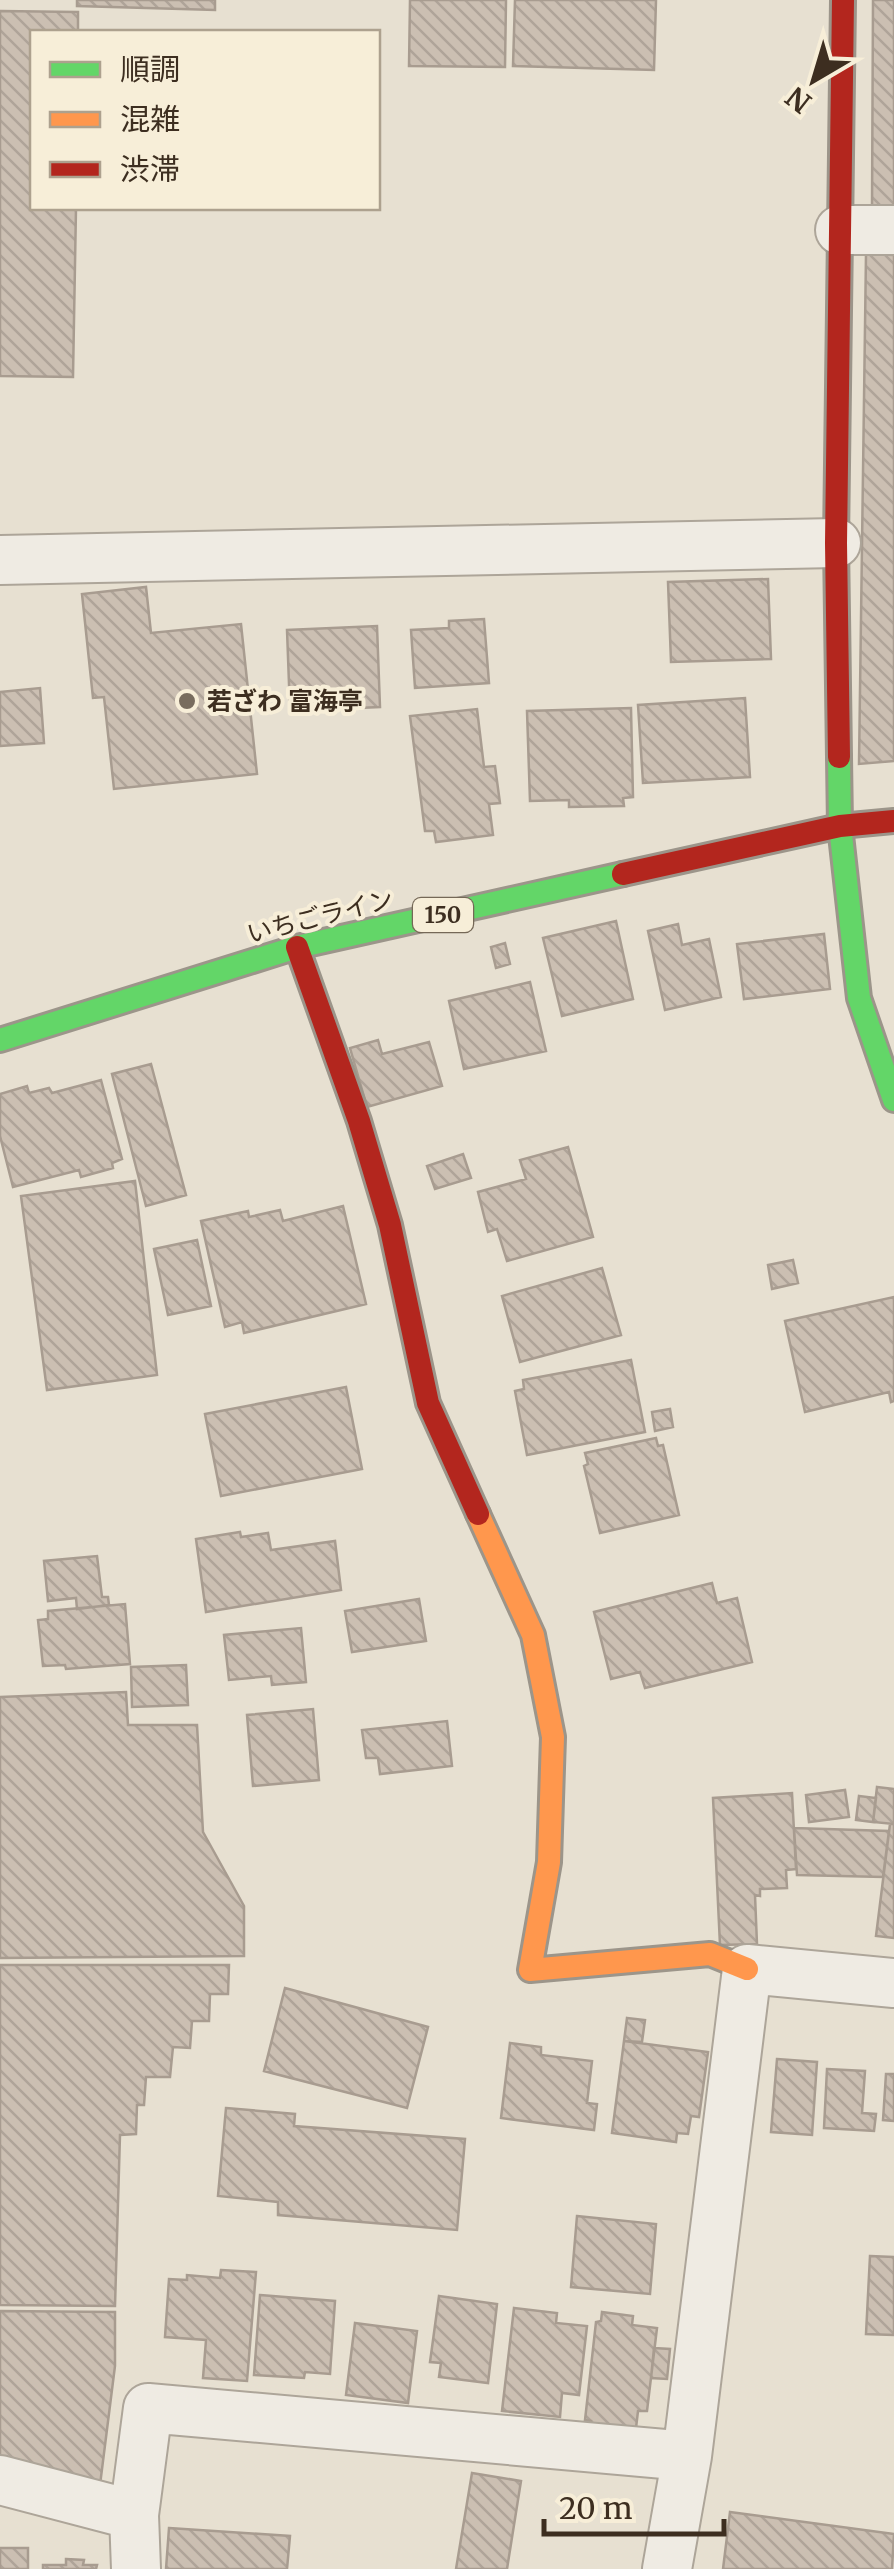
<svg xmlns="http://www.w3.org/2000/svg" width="894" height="2569" font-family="Merriweather,'Noto Sans JP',serif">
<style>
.building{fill:url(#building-back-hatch);stroke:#a89c90;stroke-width:2.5}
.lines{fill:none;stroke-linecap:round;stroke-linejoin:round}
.street-casing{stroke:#ada599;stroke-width:52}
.fast-casing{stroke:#9c958a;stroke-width:28}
.slow-casing{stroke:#9c958a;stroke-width:28}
.jam-casing{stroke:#9c958a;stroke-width:28}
.street{stroke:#efebe3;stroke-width:48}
.fast{stroke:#63d668;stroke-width:22}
.slow{stroke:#ff974d;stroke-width:22}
.jam{stroke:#b3261e;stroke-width:22}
.poi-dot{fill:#786c5e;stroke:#f7eed8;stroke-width:4}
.labels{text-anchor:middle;stroke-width:8;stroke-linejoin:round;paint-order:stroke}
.shield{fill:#f7eed8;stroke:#756857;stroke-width:2.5}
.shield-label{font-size:22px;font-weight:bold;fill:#3d2e20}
.poi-label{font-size:25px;font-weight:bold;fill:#3d2e20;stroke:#f7eed8;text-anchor:start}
.street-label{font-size:25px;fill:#3d2e20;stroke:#f7eed8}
</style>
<defs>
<pattern id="building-back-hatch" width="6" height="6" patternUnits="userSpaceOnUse" patternTransform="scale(2.5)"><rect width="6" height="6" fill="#cbbfb2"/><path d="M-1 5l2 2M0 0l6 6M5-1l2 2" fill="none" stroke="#afa499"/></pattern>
</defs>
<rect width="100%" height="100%" fill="#e7e0d1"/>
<!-- building -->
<path class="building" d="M77 0H215V10L77 6Z
M410 0H506L505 67 409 66Z
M515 0H656L654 70 513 66Z
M873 0H894V210H872Z
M0 11 78 12V32H32V208H76L73 377 0 376Z
M866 254 894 255V761L859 764Z
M768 579 771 659 671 662 668 582Z
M146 587 151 633 241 624 257 774 114 789 104 697 93 698 82 594Z
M484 619 489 683 415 688 411 630 449 628V621Z
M377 626 380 707 290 711 287 630Z
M40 688 44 743 0 746V692Z
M745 698 750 777 643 783 638 705Z
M631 708 633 797 623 798 624 806 569 807V800L530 801 527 711Z
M477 709 484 767 495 766 500 803 489 804 493 835 436 842 434 831H425L410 716Z
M616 921 633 999 562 1016 543 938Z
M678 924 682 945 709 939 721 997 665 1010 648 931Z
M824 934 830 989 744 999 737 944Z
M505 943 510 964 496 968 491 947Z
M530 982 546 1051 464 1069 449 1001Z
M378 1040 382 1054 429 1042 442 1086 367 1107 350 1048Z
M151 1064 186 1195 146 1206 112 1074Z
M101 1080 122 1159 112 1163 113 1168 81 1177 79 1170 13 1187 0 1136V1094L27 1086 29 1093 49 1088 52 1093Z
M568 1147 593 1237 507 1261 497 1229 488 1232 478 1192 526 1179 520 1160Z
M463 1154 471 1178 435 1189 427 1166Z
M135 1181 157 1375 47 1390 21 1196Z
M343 1206 366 1304 244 1333 242 1322 225 1327 201 1221 248 1211 249 1217 280 1210 283 1221Z
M197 1240 211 1306 168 1315 154 1249Z
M793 1260 798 1283 772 1289 768 1265Z
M602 1268 621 1335 520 1362 502 1296Z
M894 1297V1401L891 1402 889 1392 805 1412 785 1321Z
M631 1360 645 1432 527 1455 515 1391 524 1389 523 1380Z
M346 1387 362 1469 221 1496 205 1414Z
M670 1409 673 1427 655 1431 652 1412Z
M656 1438 658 1446 663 1445 679 1515 600 1533 584 1466 588 1464 585 1453Z
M240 1532 241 1537 268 1533 271 1550 335 1541 341 1590 206 1612 196 1539Z
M97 1556 102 1597H108L109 1605 77 1609 76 1598 48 1601 44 1561Z
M712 1583 717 1603 737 1598 752 1662 645 1688 640 1672 611 1679 594 1612Z
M419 1599 426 1641 352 1652 345 1611Z
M125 1604 130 1664 66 1669 65 1665 43 1666 38 1620 48 1619V1611Z
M301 1628 306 1682 272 1685 271 1676 229 1680 224 1635Z
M186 1665 188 1705 132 1707 131 1667Z
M126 1692 128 1725H197L203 1832 244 1906V1956L0 1958V1697Z
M313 1709 319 1780 253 1786 247 1715Z
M447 1721 452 1766 380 1774 378 1758H366L362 1730Z
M877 1787 894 1789V1824L873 1822Z
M845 1790 849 1817 809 1822 806 1795Z
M792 1793 796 1869 786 1870 787 1888 760 1889V1896L755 1895 757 1944 720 1945 713 1798Z
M859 1796 876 1798 873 1822 856 1820Z
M890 1824H894V1938L876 1936Z
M794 1828 889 1831 883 1877 797 1875Z
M0 1965H229L228 1994H210L209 2021H192L190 2048 173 2047 170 2077H146L144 2105H137L136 2134 120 2135 115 2306 0 2305Z
M285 1988 428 2027 407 2108 264 2071Z
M627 2018 645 2020 642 2042 624 2041Z
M624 2041 708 2052 699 2117 691 2116 688 2134 677 2133 676 2142 612 2133Z
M510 2043 541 2047V2055L592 2061 587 2103 597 2104 594 2130 501 2118Z
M777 2059 817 2062 812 2135 771 2132Z
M827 2069 865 2071 862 2113 876 2114 874 2131 824 2128Z
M886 2074H894V2121L883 2120Z
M226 2108 295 2114 294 2126 465 2139 457 2230 278 2215V2202L218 2196Z
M577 2216 656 2224 650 2294 571 2287Z
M870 2256 894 2257V2335L866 2334Z
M221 2270 256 2272 247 2381 203 2378 206 2340 165 2337 169 2279 187 2280V2275L220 2278Z
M260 2295 335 2301 330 2374 305 2372 304 2378 254 2375Z
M439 2296 497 2304 488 2383 439 2377 441 2363 430 2362Z
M514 2308 557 2313 556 2323 587 2326 579 2395 562 2393 560 2417 502 2411Z
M0 2311 115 2312V2366L100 2485 0 2462Z
M602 2312 633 2316 632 2325 657 2328 647 2411H638L636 2428 589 2432 591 2421 585 2420 596 2322 601 2321Z
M355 2323 417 2331 408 2403 346 2395Z
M654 2348 670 2349 667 2379 651 2378Z
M472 2473 521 2481 507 2569H456Z
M730 2512 894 2534 892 2569H723Z
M169 2528 290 2536 287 2569H166Z
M0 2548H28V2569H0Z
M66 2559 84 2560 83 2565H97L96 2569H43V2565H66Z"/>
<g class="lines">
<!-- street casing -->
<g class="street-casing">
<path id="street" d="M840 230H894
M0 560 836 543
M0 2480 134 2515
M136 2569 134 2515 148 2408 687 2456
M667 2569 687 2456 747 1969 894 1983"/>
</g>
<!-- fast casing -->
<g class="fast-casing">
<path id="fast" d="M839 757 840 826 859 998 894 1100
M0 1040 297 947 623 874"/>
</g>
<!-- slow casing -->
<g class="slow-casing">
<path id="slow" d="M478 1514 533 1635 553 1737 549 1862 530 1970 710 1954 747 1969"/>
</g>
<!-- jam casing -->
<g class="jam-casing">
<path id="jam" d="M839 757 836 543 843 0
M623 874 840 826 894 821
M297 947 359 1121 390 1225 428 1403 478 1514"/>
</g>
<!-- street -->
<use href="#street" class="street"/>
<!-- fast -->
<use href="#fast" class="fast"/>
<!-- slow -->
<use href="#slow" class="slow"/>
<!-- jam -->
<use href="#jam" class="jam"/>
</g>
<!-- markers -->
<circle class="poi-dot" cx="187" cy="701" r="10"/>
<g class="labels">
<!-- shield labels -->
<rect class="shield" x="413" y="898" width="60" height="34" rx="8"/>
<g class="shield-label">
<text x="443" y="923">150</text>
</g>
<!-- poi labels -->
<g class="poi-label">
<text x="207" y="710">若ざわ 富海亭</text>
</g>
<!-- street labels -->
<g class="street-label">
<text transform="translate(320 916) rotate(-14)" y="9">いちごライン</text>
</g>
</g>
<!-- legend -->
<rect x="30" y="30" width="350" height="180" fill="#f7eed8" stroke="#ada18e" stroke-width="2.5"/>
<rect x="50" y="62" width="50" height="15" fill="#63d668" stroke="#ada18e" stroke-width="2.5"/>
<text x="120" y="80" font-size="30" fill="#3d2e20">順調</text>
<rect x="50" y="112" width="50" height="15" fill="#ff974d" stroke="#ada18e" stroke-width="2.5"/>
<text x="120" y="130" font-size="30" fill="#3d2e20">混雑</text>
<rect x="50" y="162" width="50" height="15" fill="#b3261e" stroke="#ada18e" stroke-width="2.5"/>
<text x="120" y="180" font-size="30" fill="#3d2e20">渋滞</text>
<!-- north arrow -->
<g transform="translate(814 80) rotate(218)" stroke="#f7eed8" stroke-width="8" paint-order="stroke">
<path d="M0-8L18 38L0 25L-18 38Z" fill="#3d2e20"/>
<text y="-15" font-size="28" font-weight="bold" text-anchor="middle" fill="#3d2e20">N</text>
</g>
<!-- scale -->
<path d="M544 2519v15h180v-15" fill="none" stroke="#3d2e20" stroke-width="5"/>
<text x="559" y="2519" font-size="30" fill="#3d2e20" stroke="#f7eed8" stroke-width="8" paint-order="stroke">20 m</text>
</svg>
